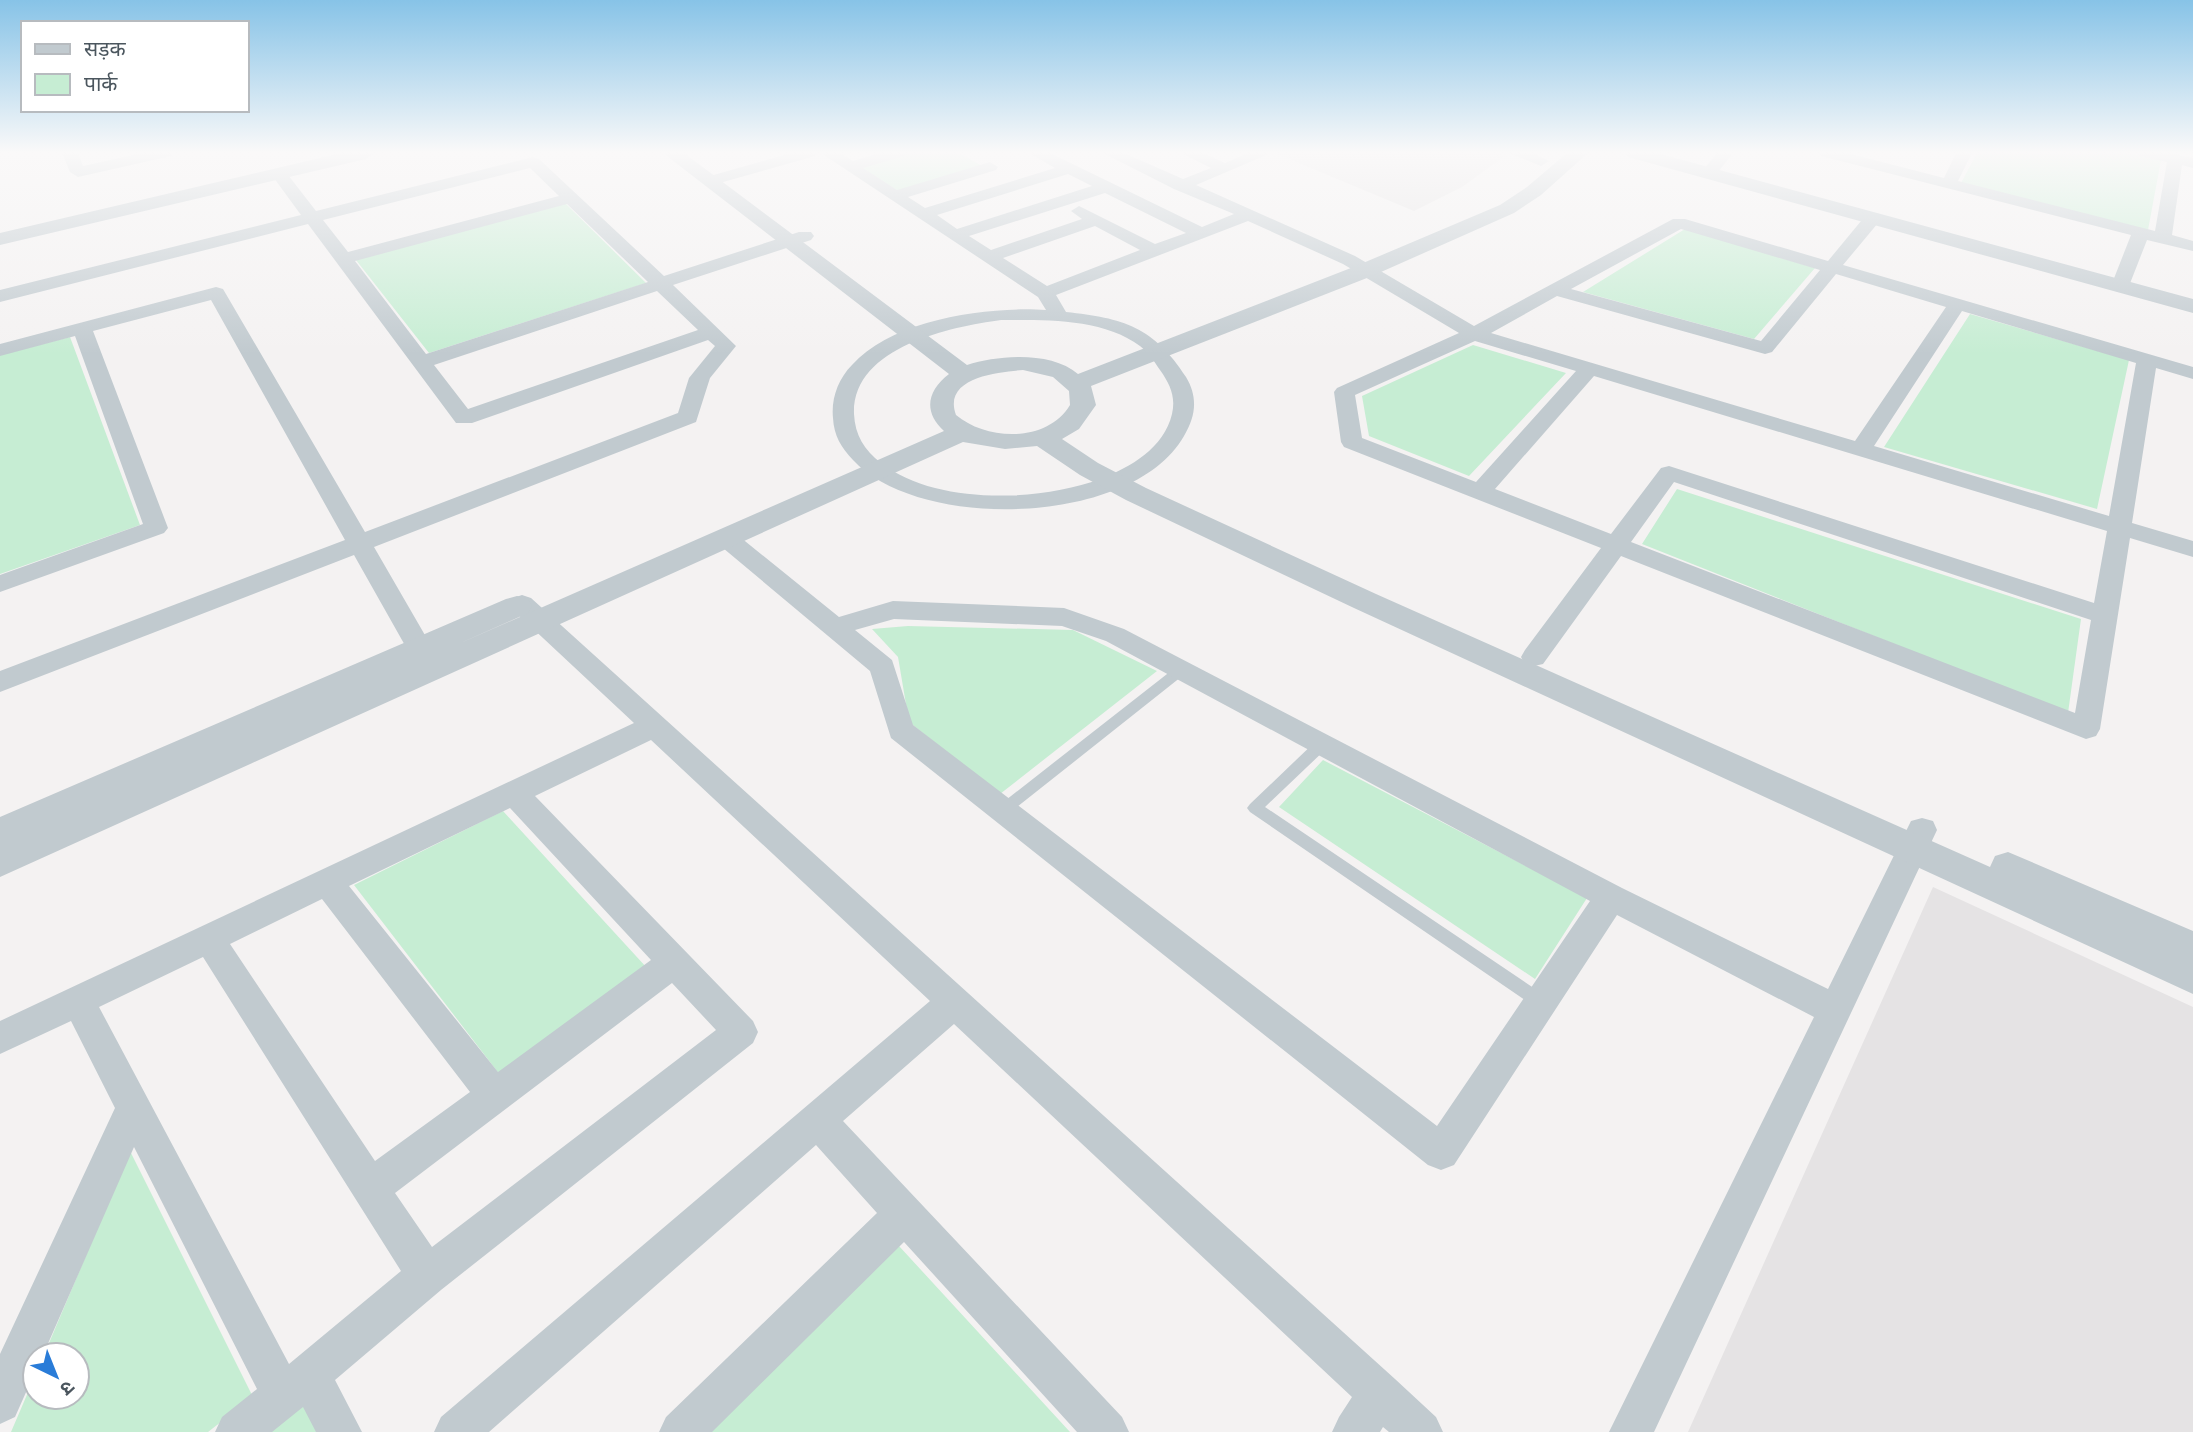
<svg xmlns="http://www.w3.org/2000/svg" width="2193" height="1432" font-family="Overpass,'Noto Sans Devanagari',sans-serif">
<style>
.education{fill:#e5e3e4}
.green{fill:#c6edd3}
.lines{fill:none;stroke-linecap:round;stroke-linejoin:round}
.service{fill:#c1cacf;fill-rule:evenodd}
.minor{fill:#c1cacf;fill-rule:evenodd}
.tertiary{fill:#c1cacf;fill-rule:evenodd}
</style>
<rect width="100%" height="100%" fill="#f4f2f2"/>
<!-- education -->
<path class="education" d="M1275 153H1495L1505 156 1462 187 1414 211Z
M1933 887 2193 1007V1432H1688Z"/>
<!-- green -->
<path class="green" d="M907 153H959L984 167 900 192 860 167Z
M1977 153H2127L2161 160 2148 230 1961 183Z
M565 203 646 283 429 353 356 260Z
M1685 229 1815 268 1754 339 1583 292Z
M1970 314 2129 360 2097 509 1884 447Z
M70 337 140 525 0 574V355Z
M1473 345 1566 373 1469 476 1369 436 1362 396Z
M1677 489 2081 619 2068 713 1642 544Z
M908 626 1073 630 1157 671 1000 794 909 722 898 657 872 629Z
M1323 760 1587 898 1535 979 1279 807Z
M503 811 647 968 500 1075 354 885Z
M130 1151 253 1397 208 1432H11L35 1376V1397H77V1355H44Z
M899 1246 1070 1432H710Z
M302 1401 318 1432H264Z"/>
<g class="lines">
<!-- service -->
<path class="service" d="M1181 665 1188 670 1186 673 1007 815H997L994 811 997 807 1176 667Z
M1322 739 1327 740 1329 744 1327 748 1265 807 1547 997 1550 1002 1547 1007 1541 1010 1535 1007 1250 812 1247 808 1250 804 1317 740Z"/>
<!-- minor -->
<path class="minor" d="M62 153H78L83 166 142 153H173L171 156 78 177 70 172Z
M791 153H817L815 156 709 186 701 181 703 178Z
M821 153H840L853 161 880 153H906L904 156 863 168 897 190 990 162 998 167 996 170 908 197 925 208 1055 168 1029 153H1050L1202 227 1234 214 1174 189 1103 153H1124L1183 179 1211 168 1181 153H1203L1225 163 1248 153H1271L1196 185 1355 256 1474 326 1673 219H1685L1828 261 1866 215H1878L1881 219 1878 223 1843 265 2193 367V379L2156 368 2132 523 2193 541V557L2130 538 2100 729 2096 736 2086 739 1621 556 1543 664 1534 666 1525 664 1521 657 1525 650 1601 548 1344 447 1341 442 1334 392 1337 388 1459 333 1343 264 1248 221 1056 295 1066 312C1123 318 1154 327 1186 377 1198 397 1196 416 1184 436 1133 526 920 532 853 460 841 447 834 436 833 418 831 399 838 379 852 365 893 319 988 306 1046 310L1038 297ZM1068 174 1092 186 957 229 937 215ZM1105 193 1186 233 1155 244 1079 206 1071 211 1082 219 991 250 969 236ZM1095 226 1140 250 1047 286 1003 258ZM1681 229 1820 270 1761 341 1571 289ZM1836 274 1946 307 1855 441 1491 333 1557 296 1765 354 1772 352ZM1962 311 2136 363 2109 516 1874 446ZM1001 320C1045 320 1103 318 1140 346 1148 352 1154 361 1160 370 1170 384 1176 397 1172 414 1164 448 1131 467 1100 479 1039 502 935 505 881 463 864 450 855 435 854 414 852 347 950 327 1001 320ZM1475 341 1576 371 1476 482 1362 438 1355 395ZM1594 376 2107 531 2094 603 1669 466 1661 468 1611 534 1495 489ZM1674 482 2091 620 2075 713 1631 542Z
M1509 153H1533L1549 161 1541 166Z
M1717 153H1733L1714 177H1702L1700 174Z
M1819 153H1847L1944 178 1956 153H1972L1958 181 2155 231 2167 162 2139 156 2137 153H2169L2193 158V168L2182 165 2172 235 2193 241V251L2147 240 2129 286 2127 290H2113L2111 286 2131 235 1821 156Z
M533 157 539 159 664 276 799 232H811L814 236 811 240 673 285 736 346 710 378 696 422 374 547 433 649 429 656 420 658 411 656 354 555 0 692V671L345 540 211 300 93 331 168 528 164 533 0 592V575L143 524 75 336 0 356V344L216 287 223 289 365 532 678 413 689 378 715 346 708 340 472 423H456L308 224 0 302V290L301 215 271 174 273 171H285L316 211ZM530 168 559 196 348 252 323 220ZM567 204 648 282 426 354 355 261ZM657 291 698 330 468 409 434 365Z
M726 530 735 533 839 617 893 601 1064 608 1124 629 1622 888 1828 989 1911 821 1922 818 1933 821 1937 830 1654 1432H1609L1814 1017 1617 915 1454 1165 1441 1170 1428 1165 891 738 870 671 717 543 714 538 717 533ZM894 619 1062 626 1106 641 1590 901 1437 1126 913 725 892 660 855 630Z
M522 595 531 598 1395 1379 1436 1417 1443 1432H1389L1383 1427 1380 1432H1332L1339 1417 1352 1397 954 1024 843 1121 1122 1417 1129 1432H1077L904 1242 712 1432H659L666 1417 877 1213 816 1145 489 1432H434L441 1417 930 1001 651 740 535 796 753 1021 758 1032 753 1043 441 1290 335 1380 362 1432H316L303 1407 272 1432H215L222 1417 257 1389 134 1147 43 1355H35V1372L15 1417 0 1424V1354L115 1108 71 1021 0 1054V1021L634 723 513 610 509 604 513 598ZM510 808 651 960 498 1072 349 886ZM322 899 470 1092 375 1161 230 944ZM203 957 401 1271 289 1364 99 1007ZM672 983 716 1030 432 1247 395 1193Z"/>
<!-- tertiary -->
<path class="tertiary" d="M341 153H375L366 159 0 245V233Z
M663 153H684L967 365C999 355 1051 351 1078 374L1356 266 1500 205 1527 187 1567 153H1588L1541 195 1514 213 1372 276 1091 386 1096 405 1079 429 1062 439 1098 463 1146 488 1376 594 1990 867 1995 856 2008 852 2193 931V994L1354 608 1126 500 1080 475 1037 446 1005 449 963 442 0 877V817L506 599 517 596 528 599 532 606 528 613 456 645 944 431C923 412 927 391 949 374ZM1023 370 1053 377 1069 391 1070 405C1047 443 987 441 956 415 942 377 999 372 1023 370Z
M1626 153H1657L2193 299V313L1628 157Z"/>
</g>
<!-- sky -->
<linearGradient id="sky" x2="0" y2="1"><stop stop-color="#87c3e7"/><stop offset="0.43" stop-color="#faf9f9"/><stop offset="1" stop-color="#faf9f9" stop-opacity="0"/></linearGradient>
<rect width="2193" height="354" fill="url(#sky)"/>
<!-- legend -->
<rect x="21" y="21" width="228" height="91" fill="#ffffff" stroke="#b7bbbf" stroke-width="2"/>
<rect x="35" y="44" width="35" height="10" fill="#c1cacf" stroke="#b7bbbf" stroke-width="2"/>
<text x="84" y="56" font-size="21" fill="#4b565e">सड़क</text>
<rect x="35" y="74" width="35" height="21" fill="#c6edd3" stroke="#b7bbbf" stroke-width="2"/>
<text x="84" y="91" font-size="21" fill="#4b565e">पार्क</text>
<!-- north arrow -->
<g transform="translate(56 1376) rotate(137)"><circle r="33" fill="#ffffff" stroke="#b7bbbf" stroke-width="2"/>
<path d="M0-5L12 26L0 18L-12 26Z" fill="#297cd8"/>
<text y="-10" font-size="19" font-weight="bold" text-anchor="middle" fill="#4b565e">उ</text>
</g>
</svg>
